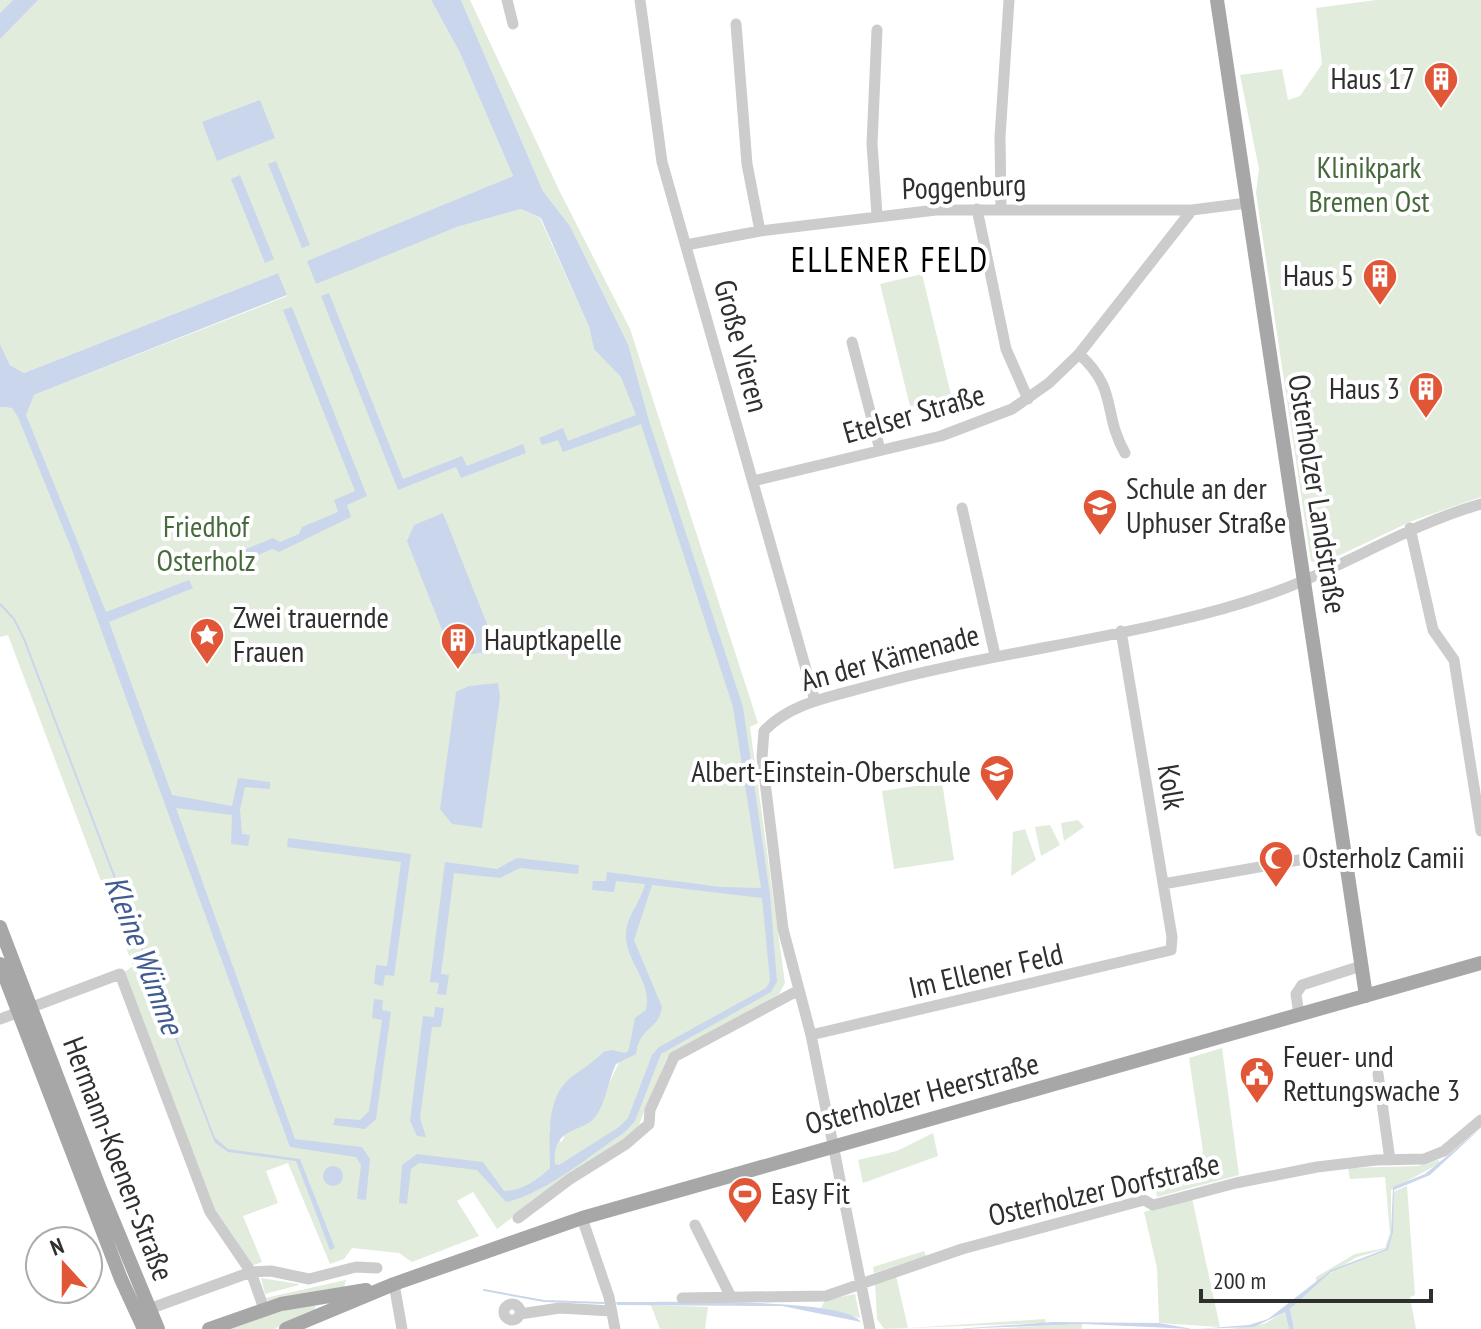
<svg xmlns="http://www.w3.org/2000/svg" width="1481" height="1329" font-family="'PT Sans Narrow',sans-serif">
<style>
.green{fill:#e1ecdd;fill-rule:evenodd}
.water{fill:#cad6eb;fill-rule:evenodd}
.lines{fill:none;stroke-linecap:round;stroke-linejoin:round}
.stream{stroke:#cad6eb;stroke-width:2}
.minor{stroke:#ccc;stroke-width:11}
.major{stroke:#a7a7a7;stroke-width:14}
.labels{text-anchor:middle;stroke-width:8;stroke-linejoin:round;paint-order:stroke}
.poi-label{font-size:30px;fill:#2f2f2f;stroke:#fff;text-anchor:start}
.park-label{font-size:30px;fill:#476a3d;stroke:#fff}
.street-label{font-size:30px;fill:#2f2f2f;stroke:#fff}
.water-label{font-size:32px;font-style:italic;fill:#3f5b8f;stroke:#fff}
.quarter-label{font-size:34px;letter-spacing:2px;fill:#000;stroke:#fff}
</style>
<rect width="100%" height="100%" fill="#fff"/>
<!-- green -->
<path class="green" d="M0 0H431L460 53 513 176 308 261 316 283 457 227 521 209 540 218 589 327 594 349 628 344 570 226 543 191 461 0H470L559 190 630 329 758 723 750 727 785 983 779 994 667 1058 638 1127 631 1135 550 1188 497 1229 473 1192 457 1201 479 1236 412 1262 399 1253 352 1248 344 1259 330 1264 288 1163 266 1171 278 1203 243 1216 262 1262 246 1268 216 1227 123 973 133 966 8 635 0 637V407L26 409 34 395 287 296 278 273 24 373 10 365 0 344ZM444 514 466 655 457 651 411 536 414 525ZM467 688 450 818 445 813 462 691ZM603 1052 621 1058 597 1110 565 1135 562 1142 551 1137C548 1129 550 1126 552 1118 561 1078 578 1079 603 1052Z
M1376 0H1481V497L1412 521 1319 565 1311 561 1256 193 1259 169 1240 75 1282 69 1288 100 1300 96 1322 64 1316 8Z
M922 274 952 399 911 410 880 284Z
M942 782 954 860 894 869 882 791Z
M1078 820 1084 827 1064 841 1061 823Z
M1050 825 1060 845 1041 856 1035 827Z
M1025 829 1036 860 1011 876 1013 832Z
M1222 1048 1239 1175 1157 1197 1155 1186 1192 1174 1203 1151 1189 1058Z
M933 1133 938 1156 863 1183 858 1160 897 1151Z
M1438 1160 1440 1163 1391 1190V1233L1386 1249 1357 1257 1316 1282V1277L1355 1254 1385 1248 1390 1233 1385 1177 1350 1179 1348 1168 1418 1166Z
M1407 1186 1415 1295 1410 1297 1416 1329H1294L1290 1309 1331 1272 1388 1250 1393 1233V1192Z
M1192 1198 1220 1327 1159 1323 1157 1268 1144 1212Z
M924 1251 926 1256 874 1273 873 1267Z
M896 1276 908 1328 1045 1319 1046 1323 884 1329 877 1319 875 1283Z
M261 1278 299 1284V1285L265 1294Z
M346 1280 344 1287 268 1301 265 1298Z
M855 1294 860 1318 821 1308 825 1300Z
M316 1303 314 1312 274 1329H228L262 1314Z
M651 1305 708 1307 705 1329H660Z
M1285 1312 1289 1329H1229L1264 1324Z
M1082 1324V1329H982Z"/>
<!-- water -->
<path class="water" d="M13 0H38L0 39V13Z
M431 0H461L543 191 570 226 628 344 649 421 743 707 770 895 777 982 771 992 661 1054 635 1121 625 1132C592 1154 543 1195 506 1202L477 1170 419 1163 411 1169 407 1204 399 1203 402 1165 417 1154 483 1162 504 1191C521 1191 538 1180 550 1168 550 1141 545 1100 569 1079 580 1070 593 1063 603 1052L611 1050 626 1053 629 1049 635 1018 646 1010C652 981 628 965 626 938 625 916 640 905 645 884L616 881 614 892 592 890 593 881H606L607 872 721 887 761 888 733 707 641 424 563 452 558 440 542 445 539 438 563 428 568 441 636 415 621 377 594 349 589 327 541 218 521 209 457 227 316 284 307 261 513 176 460 53ZM652 885 762 898 770 981 766 988 659 1047 652 1055 628 1118 619 1127 559 1165 555 1164C551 1126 584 1133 596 1116 605 1104 609 1079 616 1064L636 1054C639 1027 659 1030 662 1007L634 940Z
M260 100 275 138 217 161 202 122Z
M276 161 310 245 302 248 268 164Z
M240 175 274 259 265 263 231 179Z
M278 273 287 295 34 395 26 415 106 612 189 580 193 588 109 622 172 795 232 806 238 778 270 782V789L245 787 240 809 242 834 250 835 248 846 231 844 232 815 176 808 295 1139 362 1147 370 1159 366 1200 357 1199 361 1165 356 1157 290 1147 72 550 18 417 12 408 0 407V344L10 365 24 373Z
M329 293 403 479 462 456 467 466 523 444 526 453 461 478 456 467 398 490 321 296Z
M292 307 367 496 347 505 351 517 279 552 272 549 247 560 244 550 273 538 280 542 299 534 302 527 338 512 334 500 355 491 283 310Z
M443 513 491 634 494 651 466 655 450 650 407 541 414 525Z
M498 683 500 697 482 828 452 824 440 809 456 692 469 686Z
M288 838 411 854 394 976 385 975 383 986 374 984 376 965 387 966 401 862 287 847Z
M517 858 579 865 578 874 520 868 500 878 454 873 441 974 449 975 446 995 437 994 439 983 430 982 445 862 497 869Z
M374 999 383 1000 382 1010 391 1012 376 1119 365 1129 333 1125 335 1118 360 1120 369 1111 382 1020 372 1018Z
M435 1007 444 1008 441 1027H432L420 1118 426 1137 417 1136 410 1121 423 1016 434 1017Z
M1481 1128 1430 1175 1394 1190 1393 1233 1388 1250 1331 1272 1290 1309 1294 1329H1289L1285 1312 1254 1327 1197 1329 1249 1325 1268 1319 1331 1270 1386 1249 1391 1233 1393 1187 1425 1174Z
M214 1137 228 1149 300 1159 335 1248 330 1250 296 1161 228 1152 214 1142Z
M323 1176a10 10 0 1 1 20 0a10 10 0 1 1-20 0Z
M616 1302C654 1303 845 1296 861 1322L782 1306 617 1305Z
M1053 1322 1159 1323 1193 1329 1084 1324 955 1329Z"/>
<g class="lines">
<!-- stream -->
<path class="stream" d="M0 604 14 619 24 639 214 1138
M484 1290 544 1301 604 1303"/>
<!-- minor -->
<path class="minor" d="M507 0 513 24
M640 0 662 162 815 701
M736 24 747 164 760 231
M877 30 872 144 877 215
M1001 208 1000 137 1009 0
M977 209 1006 349 1028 399
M686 245 760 231 936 210H1192L1247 203
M852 342 880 450
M1079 354C1119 390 1102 413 1125 453
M753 481 941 436 1012 409 1049 383 1079 354 1192 210
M962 508 995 655
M1410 528 1433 630 1454 660 1481 831
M1163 884 1344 852
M1299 1015 1296 994 1302 985 1361 966
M0 1019 120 974 210 1212 251 1272 264 1309
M811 1035 1171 950 1172 937 1121 631
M1378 1074 1390 1160
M518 1218 570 1179 626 1144 649 1124 650 1110 674 1057 799 990
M582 1218 609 1297 615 1329
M695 1225 731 1297
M394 1284 402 1329
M682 1298 826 1296 962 1249 1144 1200 1153 1205 1236 1183 1317 1167 1376 1160 1424 1159 1444 1151 1481 1120
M504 1312a8 8 0 1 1 16 0a8 8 0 1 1-16 0Z
M149 1309 251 1272 271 1271 309 1279 356 1267 377 1268
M520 1314 560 1308 611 1311
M870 1329 811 1035 783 929 762 757 764 731C790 704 826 698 862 688 963 659 1068 646 1170 622 1215 612 1261 599 1303 581 1364 555 1418 522 1481 504"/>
<!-- major -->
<path class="major" d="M1217 0 1366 996
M0 927 100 1189 158 1329
M0 964 121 1279 144 1329
M209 1329 281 1304 366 1290
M286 1329 394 1284 582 1218 1481 963"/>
</g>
<!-- icons -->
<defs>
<g id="building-pin" transform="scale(1.8)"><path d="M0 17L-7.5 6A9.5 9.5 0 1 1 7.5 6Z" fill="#e15636" stroke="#fff"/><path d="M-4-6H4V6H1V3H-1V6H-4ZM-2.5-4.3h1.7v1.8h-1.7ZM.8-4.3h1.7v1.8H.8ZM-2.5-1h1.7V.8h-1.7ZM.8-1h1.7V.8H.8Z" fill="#fff"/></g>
<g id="school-pin" transform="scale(1.8)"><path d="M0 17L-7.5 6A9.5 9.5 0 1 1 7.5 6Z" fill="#e15636" stroke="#fff"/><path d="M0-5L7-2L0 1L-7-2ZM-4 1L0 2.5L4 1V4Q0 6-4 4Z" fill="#fff"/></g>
<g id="sight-pin" transform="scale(1.8)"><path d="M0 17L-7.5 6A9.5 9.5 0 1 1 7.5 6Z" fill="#e15636" stroke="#fff"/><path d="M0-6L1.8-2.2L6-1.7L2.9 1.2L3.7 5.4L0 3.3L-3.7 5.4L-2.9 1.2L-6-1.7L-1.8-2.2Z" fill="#fff"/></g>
<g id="mosque-pin" transform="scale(1.8)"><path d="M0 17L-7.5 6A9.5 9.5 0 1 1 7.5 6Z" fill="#e15636" stroke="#fff"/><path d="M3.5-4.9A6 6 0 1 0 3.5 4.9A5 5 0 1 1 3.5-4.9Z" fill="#fff"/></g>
<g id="civic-pin" transform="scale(1.8)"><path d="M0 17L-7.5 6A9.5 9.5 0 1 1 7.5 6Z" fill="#e15636" stroke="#fff"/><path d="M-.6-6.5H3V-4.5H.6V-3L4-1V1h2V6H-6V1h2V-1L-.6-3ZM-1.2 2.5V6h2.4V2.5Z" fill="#fff"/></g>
<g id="stadium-pin" transform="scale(1.8)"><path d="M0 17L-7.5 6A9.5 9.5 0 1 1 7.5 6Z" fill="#e15636" stroke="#fff"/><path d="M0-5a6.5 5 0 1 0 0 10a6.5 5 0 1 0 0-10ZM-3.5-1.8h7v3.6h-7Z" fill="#fff"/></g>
</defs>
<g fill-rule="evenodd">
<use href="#building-pin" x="1441" y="79"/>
<use href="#building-pin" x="1380" y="276"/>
<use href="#building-pin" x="1426" y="389"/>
<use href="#school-pin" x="1100" y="506"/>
<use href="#sight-pin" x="207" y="635"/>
<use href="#building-pin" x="458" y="640"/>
<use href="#school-pin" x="997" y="772"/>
<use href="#mosque-pin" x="1276" y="858"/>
<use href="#civic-pin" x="1257" y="1074"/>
<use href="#stadium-pin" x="745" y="1194"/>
</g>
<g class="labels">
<!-- poi labels -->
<g class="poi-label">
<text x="1415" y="89" text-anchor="end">Haus 17</text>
<text x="1354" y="286" text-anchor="end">Haus 5</text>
<text x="1400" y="399" text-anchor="end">Haus 3</text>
<text x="1126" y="499">Schule an der<tspan x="1126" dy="34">Uphuser Straße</tspan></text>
<text x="233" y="628">Zwei trauernde<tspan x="233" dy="34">Frauen</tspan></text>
<text x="484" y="650">Hauptkapelle</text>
<text x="971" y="782" text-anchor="end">Albert-Einstein-Oberschule</text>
<text x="1302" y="868">Osterholz Camii</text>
<text x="1283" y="1067">Feuer- und<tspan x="1283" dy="34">Rettungswache 3</tspan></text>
<text x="771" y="1204">Easy Fit</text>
</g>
<!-- park labels -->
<g class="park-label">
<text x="1369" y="178">Klinikpark<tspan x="1369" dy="34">Bremen Ost</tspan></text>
<text x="206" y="537">Friedhof<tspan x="206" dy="34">Osterholz</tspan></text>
</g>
<!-- street labels -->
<g class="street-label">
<text transform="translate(964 187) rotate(-2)" y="10">Poggenburg</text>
<text transform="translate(741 346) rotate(75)" y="10">Große Vieren</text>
<text transform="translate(914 414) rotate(-16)" y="10">Etelser Straße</text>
<text transform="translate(1317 494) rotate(81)" y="10">Osterholzer Landstraße</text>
<text transform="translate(890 658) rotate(-15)" y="10">An der Kämenade</text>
<text transform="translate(1171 787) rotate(81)" y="10">Kolk</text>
<text transform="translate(986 971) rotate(-13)" y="10">Im Ellener Feld</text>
<text transform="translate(922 1094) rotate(-15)" y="10">Osterholzer Heerstraße</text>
<text transform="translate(118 1159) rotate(69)" y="10">Hermann-Koenen-Straße</text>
<text transform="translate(1104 1190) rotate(-13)" y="10">Osterholzer Dorfstraße</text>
</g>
<!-- water labels -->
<g class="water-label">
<text transform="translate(144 955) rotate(69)" y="11">Kleine Wümme</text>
</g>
<!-- quarter labels -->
<g class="quarter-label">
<text x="890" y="272">ELLENER FELD</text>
</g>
</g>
<!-- north arrow -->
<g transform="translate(64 1265) rotate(339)"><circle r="38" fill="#ffffff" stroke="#acacac" stroke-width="2"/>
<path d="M0-6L14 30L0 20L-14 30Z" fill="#e15636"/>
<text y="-12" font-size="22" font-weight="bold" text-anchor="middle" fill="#2f2f2f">N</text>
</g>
<!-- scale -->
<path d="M1201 1289v12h230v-12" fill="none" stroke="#2f2f2f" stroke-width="4"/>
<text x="1213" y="1289" font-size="24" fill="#2f2f2f" stroke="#ffffff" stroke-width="6" paint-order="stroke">200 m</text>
</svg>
